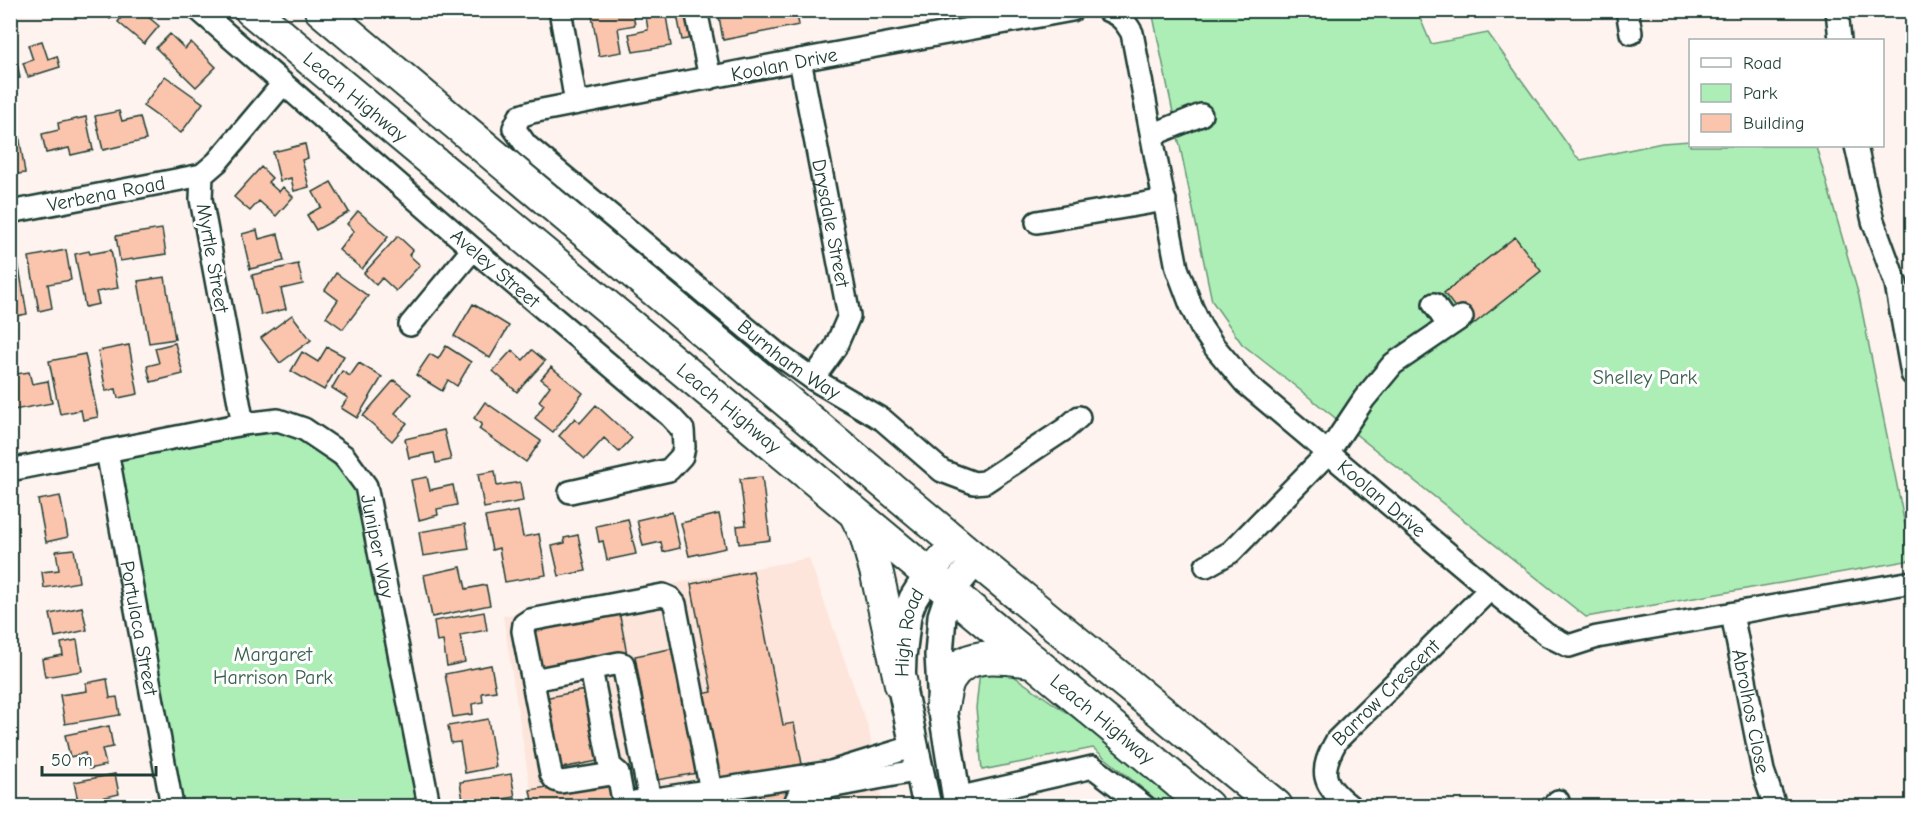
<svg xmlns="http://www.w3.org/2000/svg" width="1923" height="817" font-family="'Comic Neue',sans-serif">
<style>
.built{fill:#fde5db}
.green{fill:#adeeb6;stroke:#669675;stroke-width:1.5}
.building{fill:#fbc5ad;stroke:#1f3d34;stroke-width:1.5}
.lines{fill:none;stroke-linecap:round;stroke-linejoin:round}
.minor-casing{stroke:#1f3d34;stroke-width:26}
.major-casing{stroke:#1f3d34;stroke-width:32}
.highway-casing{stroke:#1f3d34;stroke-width:36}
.minor{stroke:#fff;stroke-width:21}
.major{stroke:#fff;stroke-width:27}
.highway{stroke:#fff;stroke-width:32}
.labels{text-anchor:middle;stroke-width:6;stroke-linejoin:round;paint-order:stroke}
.street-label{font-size:20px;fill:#1f3d34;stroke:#fff}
.park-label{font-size:20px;fill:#3b604e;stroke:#fff}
</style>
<rect width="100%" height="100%" fill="#fef3ef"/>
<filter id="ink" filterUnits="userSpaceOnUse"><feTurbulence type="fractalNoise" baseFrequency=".0167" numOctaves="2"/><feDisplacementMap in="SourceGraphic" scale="12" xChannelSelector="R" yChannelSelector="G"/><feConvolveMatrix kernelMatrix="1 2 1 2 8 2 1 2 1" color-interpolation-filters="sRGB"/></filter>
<g filter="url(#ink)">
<!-- built -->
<path class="built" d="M809 558 869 730 883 806H533L503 616Z"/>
<!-- green -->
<path class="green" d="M1152 11H1417L1431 44 1488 33 1575 155 1581 160 1662 143 1690 141V146H1816L1859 296 1912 560 1586 617 1242 344 1212 301Z
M276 429 321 451 357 488 416 794 410 806H181L117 457Z
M1002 668 1073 717 1182 806H1164L1093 748 982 770 976 708 980 671Z"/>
<!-- building -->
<path class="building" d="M102 10H120L110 19Z
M127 10H140L159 26 144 44 118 22Z
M591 10H632L635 25 618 28 622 52 599 56Z
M645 10H665L671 46 633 52 629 34 648 30Z
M676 10H689L694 38 682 40Z
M718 10H738L739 16 769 10H796L799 25 723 40Z
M818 10H847L819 17Z
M170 34 185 49 191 42 216 67 196 87 156 48Z
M42 41 48 59 57 56 60 67 28 77 23 63 33 60 28 45Z
M17 63 20 78 10 80V65Z
M165 76 203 103 181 133 143 106Z
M15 108 25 173 10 175V109Z
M119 111 122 121 140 117 146 140 103 150 95 116Z
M86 117 93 150 71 155 69 148 46 153 42 134 59 130 58 123Z
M305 144 308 158 302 160 309 187 294 191 291 178 280 181 273 152Z
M261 167 272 178 268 182 279 192 283 187 293 197 276 216 259 201 250 211 234 197Z
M331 182 349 212 316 230 307 215 321 207 313 192Z
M358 211 388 237 362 269 339 250 354 231 347 224Z
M162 229 166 254 120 261 116 236Z
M257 230 259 239 278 234 284 261 250 269 242 234Z
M398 236 413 250 409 255 420 265 396 291 382 278 376 285 364 273Z
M1515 237 1541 271 1470 327 1444 293Z
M66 250 71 280 48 284 52 308 39 311 29 257Z
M111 250 118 288 96 292 99 304 85 307 75 254 89 251 90 254Z
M17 256 27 314 10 317V257Z
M298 264 303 284 281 289 286 309 261 315 252 275Z
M336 273 368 296 343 329 326 317 338 300 325 290Z
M165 277 175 339 149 343 138 281Z
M473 304 509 326 490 358 454 336Z
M292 315 311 340 280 363 261 338Z
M175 343 183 374 151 382 147 366 159 363 155 348Z
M129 345 138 394 118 398 116 389 106 391 98 351Z
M446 346 471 362 457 386 448 380 442 391 416 375 430 354 438 359Z
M327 347 344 356 324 390 291 371 302 352 318 362Z
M512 350 523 360 532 350 545 361 517 392 493 371Z
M85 354 98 417 83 420 81 410 60 414 49 361Z
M359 363 382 377 357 418 341 408 348 398 332 388 342 371 350 376Z
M551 367 583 393 553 432 535 418 544 405 539 401 550 386 541 379Z
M29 372 32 384 48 381 52 403 14 410 10 393V375Z
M394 380 411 394 395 413 407 423 392 441 363 416Z
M485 402 541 441 526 462 479 429 482 424 474 418Z
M596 405 632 438 619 452 604 438 585 459 559 436 575 418 580 423Z
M444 430 451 460 436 463 434 453 409 458 405 439Z
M495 471 497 486 520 482 523 501 484 508 478 474Z
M427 477 430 490 453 485 457 505 437 509 438 515 419 520 411 480Z
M762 477 770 540 739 544 737 526 746 525 740 479Z
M60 496 68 537 46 542 38 500Z
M518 511 523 537 539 534 546 575 505 582 499 548 492 550 485 517Z
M672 512 680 548 663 552 661 542 643 546 637 520Z
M719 514 726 548 689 556 681 523Z
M628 519 636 554 607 560 603 541 599 542 596 526Z
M465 524 469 549 423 556 419 532Z
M578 535 586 571 559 576 552 546 565 543 564 538Z
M74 549 79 582 44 588 42 572 59 570 56 551Z
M461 567 466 589 486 585 490 605 432 617 424 575Z
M753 571 783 725 794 723 802 764 719 780 702 694 712 692 691 584Z
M82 607 87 630 55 637 50 614Z
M619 611 627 655 539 671 531 627Z
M484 612 487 630 460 635 465 662 447 666 443 641 437 642 434 621Z
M77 640 82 671 45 677 42 659 63 655 61 643Z
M675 648 698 773 657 780 635 656Z
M491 665 496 691 482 693 483 702 472 704 473 714 453 717 445 674Z
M107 679 110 698 117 697 120 715 65 724 60 695 87 691 86 683Z
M585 690 598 761 556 769 544 698Z
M488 719 496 767 465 773 460 742 451 743 448 726Z
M109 726 113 747 102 749 106 765 89 769 85 753 70 757 65 735Z
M115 774 119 794 97 799 98 806H79L74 782Z
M511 774 515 797 464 806 460 782Z
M612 775 618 806H533L530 790Z
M786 785 791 806H707L706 800Z
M523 802 524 806H503Z"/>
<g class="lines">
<!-- minor casing -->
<g class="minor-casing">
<g id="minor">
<path id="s1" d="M199 10 473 249 670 416 683 430 684 447 682 456 669 470 570 492"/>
<path d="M560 10 576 103"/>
<path d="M696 10 710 78"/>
<path id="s2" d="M1072 10 800 60 532 112 520 116 514 128 526 145 779 355 813 379 883 420 942 471 974 483 985 482 1065 429 1079 417"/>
<path id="s3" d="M1107 10C1120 15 1125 21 1132 33L1177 268 1192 308 1201 327 1213 345 1245 383 1490 589 1547 635 1569 646 1597 637 1912 582"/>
<path d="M1627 10 1631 33"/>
<path d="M1837 10 1840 40"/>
<path id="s4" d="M800 60 849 316 835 348 813 379"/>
<path d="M1152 135 1201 115"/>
<path d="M1856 146 1873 221 1896 284 1912 374"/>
<path id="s5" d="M10 212 202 175"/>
<path d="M1037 222 1165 200"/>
<path d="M1434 304 1448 325"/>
<path d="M410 325 473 249"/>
<path d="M243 424 201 199 202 175 217 162 282 85"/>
<path id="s6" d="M107 451 172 806"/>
<path id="s7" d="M10 470 243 424 278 420 304 429 344 456 366 486 428 800 426 806"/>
<path d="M1206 566 1231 552 1328 453 1364 399 1393 364 1462 317"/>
<path id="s8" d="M1732 614 1763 771 1775 806"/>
<path d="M591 669 610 766 618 773 624 805 636 802"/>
<path d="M533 680 619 663 623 664 650 800"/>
<path d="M618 773 561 782 555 780 551 774 523 631 524 624 530 620 663 595 670 598 675 604 711 791"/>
<path d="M957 798 1093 767 1144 806"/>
<path d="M795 803 799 794 803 792 920 770"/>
<path d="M637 806 636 802 831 772 915 746"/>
<path id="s9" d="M1350 806C1321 784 1319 771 1337 740L1490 589"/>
<path d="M1553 806 1558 801"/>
</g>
</g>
<!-- major casing -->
<g class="major-casing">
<g id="major">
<path id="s10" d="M927 806 901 684 902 657 907 615 913 599 928 575 956 542"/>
<path d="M958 806 942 706 939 655 942 616 950 592 976 560"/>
</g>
</g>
<!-- highway casing -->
<g class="highway-casing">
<g id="highway">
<path id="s11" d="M251 10 1207 806"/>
<path d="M321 10 976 560 1276 806"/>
<path d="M857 517 866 535 877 574 901 684"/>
<path d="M942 706C944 698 945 686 949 679 966 649 1005 658 1033 661"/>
</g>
</g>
<!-- minor -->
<use href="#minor" class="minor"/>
<!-- major -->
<use href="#major" class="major"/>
<!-- highway -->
<use href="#highway" class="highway"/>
</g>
</g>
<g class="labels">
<!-- street labels -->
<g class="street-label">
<text transform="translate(784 64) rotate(-11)" y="7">Koolan Drive</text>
<text dy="7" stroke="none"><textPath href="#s11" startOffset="136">Leach Highway</textPath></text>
<text dy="7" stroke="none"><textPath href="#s5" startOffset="98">Verbena Road</textPath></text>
<text dy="7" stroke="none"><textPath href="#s4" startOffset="166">Drysdale Street</textPath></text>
<text transform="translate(213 258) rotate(80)" y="7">Myrtle Street</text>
<text dy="7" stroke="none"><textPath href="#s1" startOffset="393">Aveley Street</textPath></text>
<text dy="7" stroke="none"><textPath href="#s2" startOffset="936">Burnham Way</textPath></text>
<text dy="7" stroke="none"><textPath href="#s11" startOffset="622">Leach Highway</textPath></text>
<text dy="7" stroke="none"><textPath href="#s3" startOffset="588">Koolan Drive</textPath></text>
<text dy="7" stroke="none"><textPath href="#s7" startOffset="447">Juniper Way</textPath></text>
<text dy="7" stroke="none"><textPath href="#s6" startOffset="180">Portulaca Street</textPath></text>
<text dy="7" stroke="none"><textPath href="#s10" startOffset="177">High Road</textPath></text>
<text dy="7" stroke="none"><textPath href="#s9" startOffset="146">Barrow Crescent</textPath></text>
<text dy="7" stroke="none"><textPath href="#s8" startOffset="99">Abrolhos Close</textPath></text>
<text dy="7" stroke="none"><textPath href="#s11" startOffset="1108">Leach Highway</textPath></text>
</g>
<!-- park labels -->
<g class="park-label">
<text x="1645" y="384">Shelley Park</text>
<text x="273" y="661">Margaret<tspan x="273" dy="23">Harrison Park</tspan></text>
</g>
</g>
<!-- margin -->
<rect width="1923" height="817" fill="none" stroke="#fff" stroke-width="36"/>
<rect x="18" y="18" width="1887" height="781" fill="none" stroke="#1f3d34" stroke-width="2" filter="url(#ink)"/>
<!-- legend -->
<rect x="1689" y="39" width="195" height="108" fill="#ffffff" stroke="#a5b1ae" stroke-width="1.5"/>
<rect x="1701" y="58" width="30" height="9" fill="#ffffff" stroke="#a5b1ae" stroke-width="1.5"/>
<text x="1743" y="69" font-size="18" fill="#1f3d34">Road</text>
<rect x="1701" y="84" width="30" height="18" fill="#adeeb6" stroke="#a5b1ae" stroke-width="1.5"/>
<text x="1743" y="99" font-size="18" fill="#1f3d34">Park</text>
<rect x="1701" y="114" width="30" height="18" fill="#fbc5ad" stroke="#a5b1ae" stroke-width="1.5"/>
<text x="1743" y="129" font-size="18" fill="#1f3d34">Building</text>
<!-- scale -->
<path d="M42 766v9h114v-9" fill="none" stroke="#1f3d34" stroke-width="3"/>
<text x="51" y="766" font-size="18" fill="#1f3d34" stroke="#ffffff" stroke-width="4.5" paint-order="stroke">50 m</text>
</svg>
